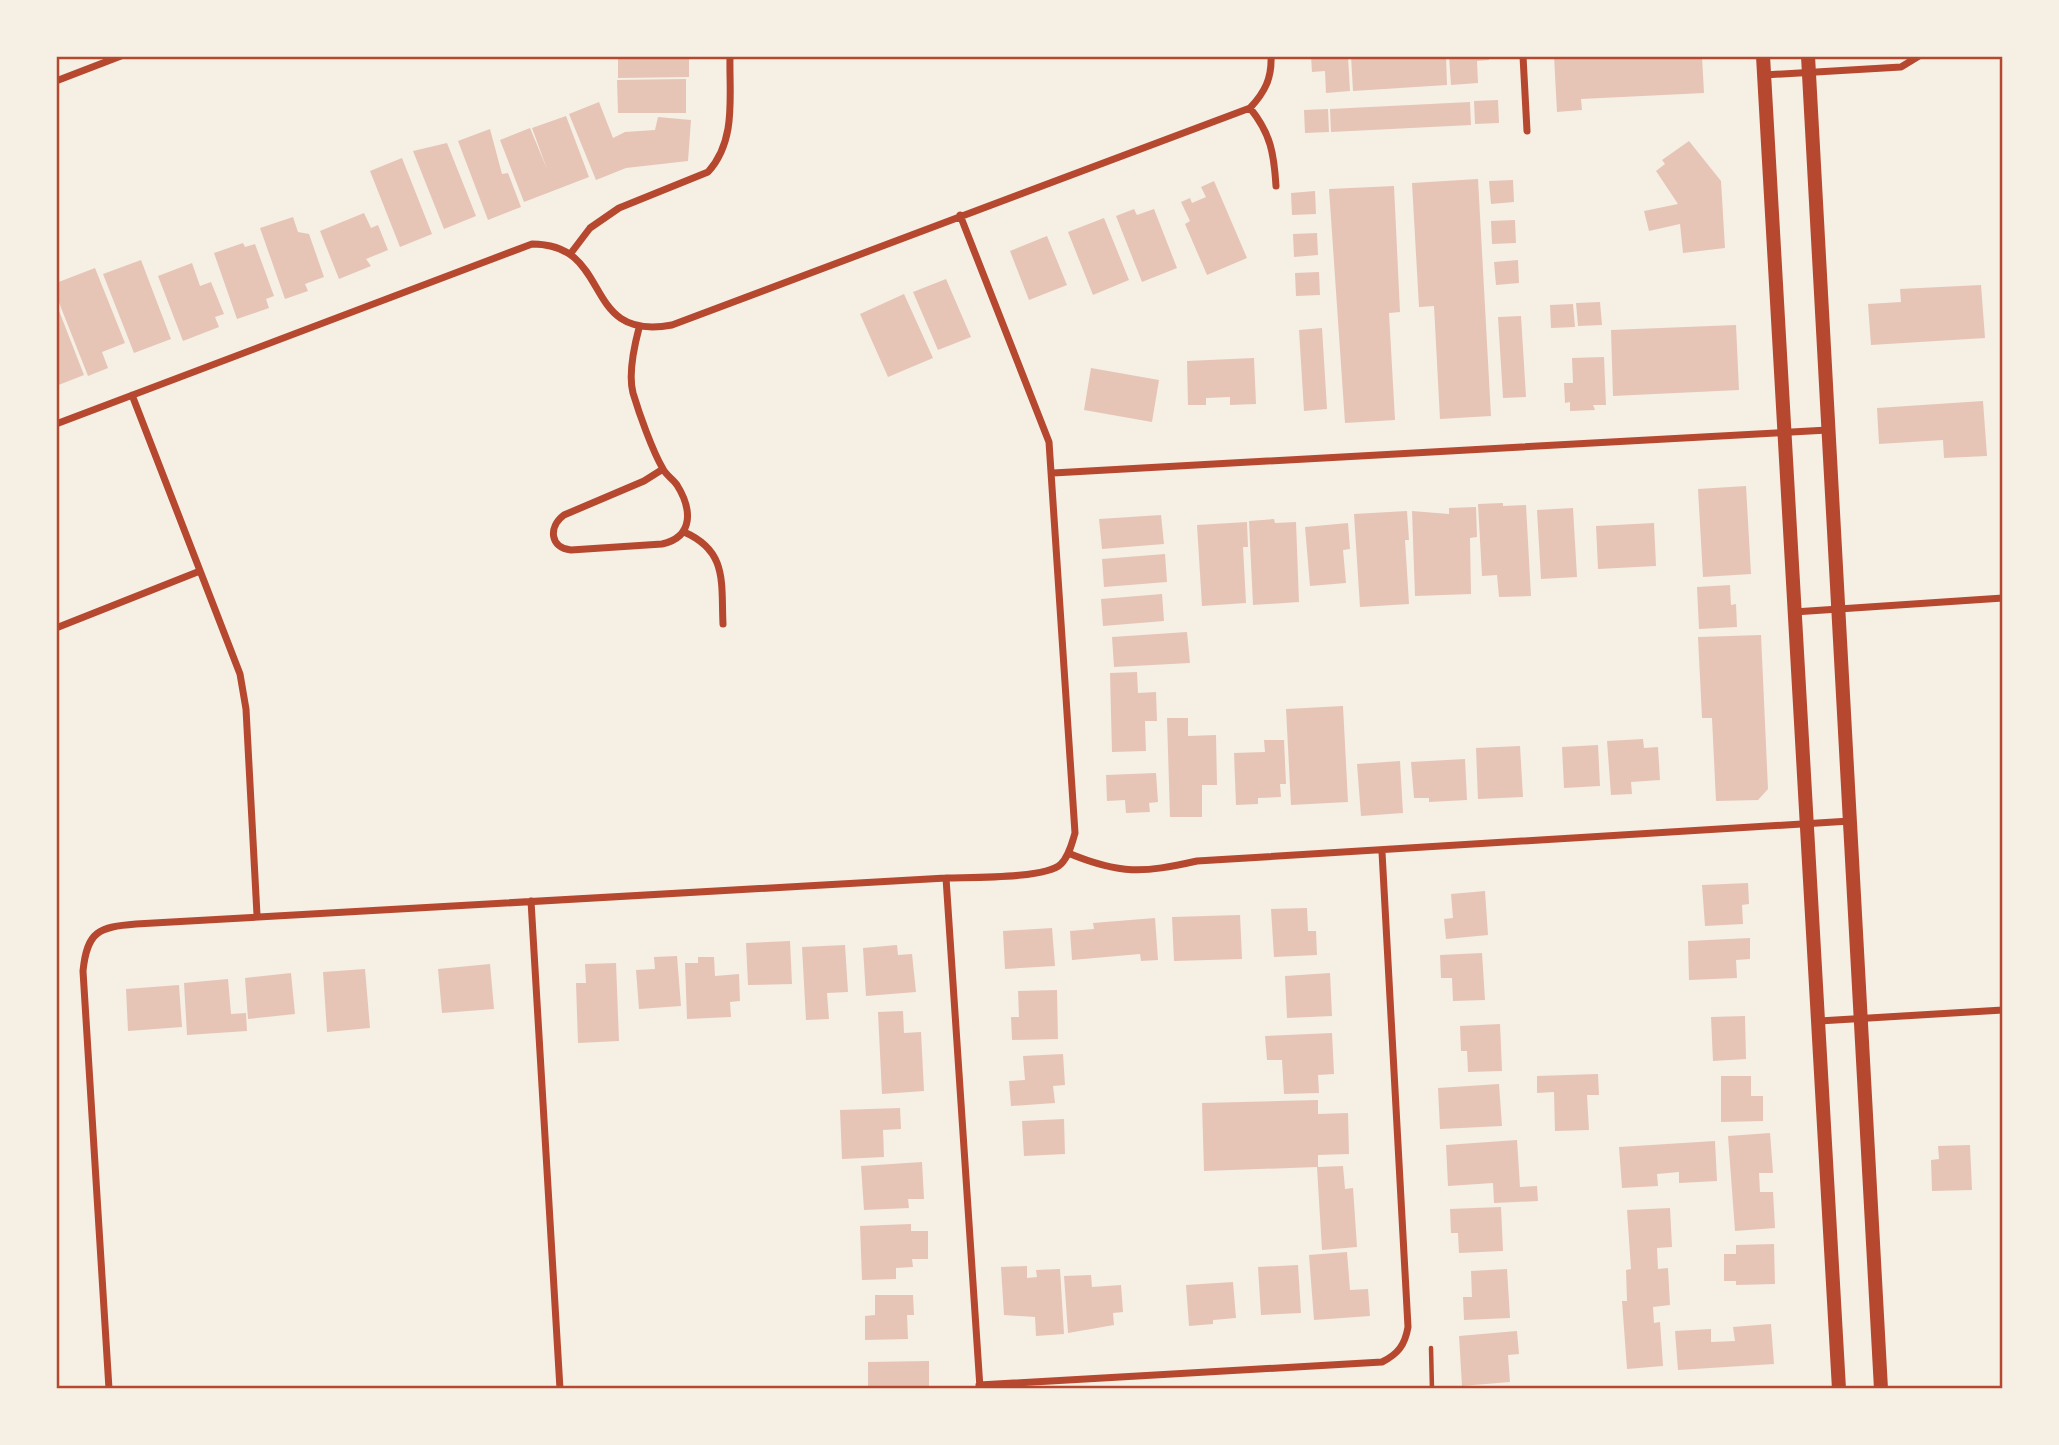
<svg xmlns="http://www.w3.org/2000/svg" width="2059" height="1445" font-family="'Exo 2',sans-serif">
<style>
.building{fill:#e6c5b7}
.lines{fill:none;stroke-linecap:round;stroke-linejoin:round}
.path{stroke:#b5482f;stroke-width:4.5}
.minor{stroke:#b5482f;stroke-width:7}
.secondary{stroke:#b5482f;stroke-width:14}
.neatline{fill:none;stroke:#b5482f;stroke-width:2.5}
</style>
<rect width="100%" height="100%" fill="#f6efe4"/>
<!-- building -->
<path class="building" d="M618 56H689V77L618 78Z
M1311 56H1348L1350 91 1326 93 1325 71 1312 72Z
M1351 56H1446L1447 85 1353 91Z
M1449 56H1489V60L1477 61 1478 83 1451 85Z
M1554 56H1702L1704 93 1581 99 1582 110 1557 112Z
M686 79V113H618L617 80Z
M1498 100 1499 123 1475 124 1474 101Z
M599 102 613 138 625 132 655 130 658 117 691 120 688 161 626 168 596 180 569 114Z
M1470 102 1471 125 1331 132 1330 109Z
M1328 109 1329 132 1305 133 1304 110Z
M566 116 589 177 524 202 500 140 530 128 547 169 532 128Z
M490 129 502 174 508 173 521 207 488 220 458 141Z
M1689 141 1721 181 1725 248 1683 253 1680 224 1649 231 1644 211 1678 204 1656 171 1665 164 1662 160Z
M447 143 476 216 444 229 413 151Z
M402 158 432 234 400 247 370 171Z
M1478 179 1491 416 1440 419 1434 306 1419 307 1412 183Z
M1513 180 1514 202 1491 204 1489 181Z
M1214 181 1247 258 1207 275 1185 224 1190 221 1181 202 1190 198 1192 203 1206 197 1201 187Z
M1394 186 1400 312 1389 313 1395 420 1345 423 1329 189Z
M1315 191 1316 214 1292 215 1291 193Z
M1134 209 1137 215 1154 209 1177 268 1142 282 1116 216Z
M364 213 371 228 378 225 388 250 366 259 371 266 339 279 320 231Z
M293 217 298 232 309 234 324 277 305 284 308 291 285 299 260 228Z
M1104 218 1129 280 1093 295 1068 232Z
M1515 220 1516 243 1492 244 1491 221Z
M1317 233 1318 255 1294 257 1293 234Z
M1047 236 1067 285 1029 300 1010 251Z
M243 243 245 247 255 244 274 296 266 299 269 308 237 319 214 253Z
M141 260 171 339 134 353 103 274Z
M1518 260 1519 283 1496 285 1494 262Z
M192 263 200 286 211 282 224 314 215 317 219 327 183 341 158 276Z
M95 268 125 343 102 352 108 368 88 376 56 295V283Z
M1319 272 1320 295 1296 296 1295 273Z
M946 279 971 337 938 350 913 292Z
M1981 285 1985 338 1871 345 1868 304 1901 302 1900 289Z
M904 294 933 358 888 377 860 314Z
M1600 302 1602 325 1578 326 1576 303Z
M56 303 84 375 56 386Z
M1573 304 1575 327 1551 328 1550 305Z
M1521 316 1526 397 1503 398 1498 317Z
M1736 325 1739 390 1613 396 1611 330Z
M1322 328 1327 409 1304 411 1299 330Z
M1604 357 1606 405H1593L1595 410 1570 411V402L1565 403 1564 383H1573L1572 358Z
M1254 358 1256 404 1230 405V397L1206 398V405H1188L1187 361Z
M1091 368 1159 380 1152 422 1084 410Z
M1983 401 1987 456 1944 458 1943 440 1879 444 1877 408Z
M1746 486 1751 574 1703 577 1698 489Z
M1503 503V506L1526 505 1531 596 1499 597 1497 575 1482 576 1478 504Z
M1476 507 1477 537 1470 538 1471 594 1415 596 1412 511 1449 514V508Z
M1573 508 1577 577 1541 579 1537 510Z
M1407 511 1409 540H1405L1409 604 1360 607 1354 514Z
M1161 515 1164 544 1102 549 1099 519Z
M1274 519 1275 523 1296 522 1299 602 1253 605 1249 521Z
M1247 522 1248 547H1243L1246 603 1202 606 1197 525Z
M1348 523 1350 549 1343 550 1346 583 1310 586 1305 527Z
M1654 523 1656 566 1598 569 1596 526Z
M1165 554 1167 582 1104 587 1102 559Z
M1730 585 1731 605 1736 604 1737 627 1699 629 1697 587Z
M1162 594 1164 621 1103 626 1101 599Z
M1187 632 1190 663 1114 667 1112 637Z
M1761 635 1768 789 1758 800 1716 801 1712 718H1702L1698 637Z
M1137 672 1138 693 1156 692 1157 721H1145L1146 751 1112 752 1110 673Z
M1343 706 1348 802 1291 805 1286 709Z
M1167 718H1188V736L1216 735 1217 785H1202V817H1170Z
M1643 739 1644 748 1658 747 1660 780 1631 782 1632 794 1611 795 1607 741Z
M1264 740H1284L1286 784H1280L1281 797 1258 798V804L1236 805 1234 753 1265 752Z
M1598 745 1600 786 1564 788 1562 747Z
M1520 746 1523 797 1478 799 1476 748Z
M1465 759 1467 800 1429 802V798H1414L1411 762Z
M1400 761 1403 813 1361 816 1357 764Z
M1156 773 1158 802 1149 803 1150 812 1126 813 1125 800 1107 801 1106 775Z
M1748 883 1749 904 1742 905 1743 924 1705 926 1702 885Z
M1485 891 1488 935 1446 939 1444 919 1453 918 1451 894Z
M1307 908 1308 931H1316L1317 955 1274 957 1271 909Z
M1240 915 1242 959 1174 961 1172 917Z
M1155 918 1158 960 1141 961 1140 954 1072 960 1070 931 1094 929 1093 923Z
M1052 928 1055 966 1005 969 1003 931Z
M1750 938V959L1736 960 1737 978 1689 980 1688 941Z
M790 941 792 984 748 985 746 943Z
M845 945 848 992 827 993 829 1019 806 1020 802 947Z
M897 945 898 955 912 954 916 992 866 996 863 948Z
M1482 953 1485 1000 1453 1001 1452 978H1441L1440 955Z
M677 956 681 1006 639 1009 636 970 655 969 654 957Z
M698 957H714L715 976 739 974 740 1001 730 1002 731 1017 687 1019 685 963H698Z
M616 963 619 1041 578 1043 576 983H586L585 964Z
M490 964 494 1009 442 1013 438 969Z
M365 969 370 1028 327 1032 323 972Z
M291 973 295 1014 248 1019 245 978Z
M1330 973 1332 1016 1287 1018 1285 976Z
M228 979 231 1014 246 1013 247 1031 187 1035 184 983Z
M179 985 182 1027 128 1031 126 989Z
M1057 990 1058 1039 1012 1040 1011 1017H1019L1018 991Z
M903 1011 904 1033 921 1032 924 1091 882 1094 878 1012Z
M1745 1016 1746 1059 1713 1061 1711 1017Z
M1500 1024 1502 1071 1468 1072 1467 1051H1461L1460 1026Z
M1332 1033 1334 1074 1318 1075 1319 1093 1284 1094 1282 1060H1267L1265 1036Z
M1063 1054 1065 1085 1053 1086 1055 1103 1011 1106 1009 1081 1025 1080 1023 1056Z
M1598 1074 1599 1095H1587L1589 1130 1555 1131 1554 1092 1537 1093V1076Z
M1721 1076H1751V1096H1763V1121L1721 1122Z
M1499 1084 1502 1126 1440 1129 1438 1088Z
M1318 1100V1114L1348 1113 1349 1154 1318 1155V1167L1343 1166 1345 1189 1353 1188 1357 1247 1322 1250 1317 1167 1204 1171 1202 1103Z
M900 1108 901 1129 883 1130 884 1157 842 1159 840 1110Z
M1064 1119 1065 1154 1024 1156 1022 1121Z
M1770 1133 1773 1173H1759L1760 1192H1773L1775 1228 1735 1231 1728 1136Z
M1517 1140 1520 1187 1537 1186 1538 1201 1494 1203 1493 1183 1448 1186 1446 1145Z
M1715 1141 1717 1181 1679 1183V1172L1657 1174 1658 1186 1622 1188 1619 1147Z
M1970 1145 1972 1190 1932 1191 1931 1160 1939 1159 1938 1146Z
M922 1162 924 1199H908L909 1208 864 1210 861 1166Z
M1501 1207 1503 1251 1459 1253 1458 1233H1451L1450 1209Z
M1670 1208 1672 1247 1657 1248 1658 1269 1668 1268 1670 1305 1653 1307 1654 1323 1660 1322 1663 1366 1627 1369 1622 1301H1627L1626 1270 1631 1269 1627 1210Z
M911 1224V1231H928V1259H912L913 1267 896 1268V1279L862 1280 860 1226Z
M1774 1244 1775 1284 1736 1285V1281H1724V1254H1736V1245Z
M1347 1252 1350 1290 1368 1289 1370 1316 1314 1320 1309 1255Z
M1298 1265 1301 1313 1261 1315 1258 1267Z
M1027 1266V1278L1037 1277 1036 1270 1060 1269 1064 1334 1036 1336 1035 1317 1004 1315 1001 1267Z
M1507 1269 1510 1318 1464 1320 1463 1297H1472L1471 1271Z
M1091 1275 1092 1287 1121 1285 1123 1312 1113 1313 1114 1325 1068 1333 1064 1276Z
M1233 1282 1236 1318 1213 1320V1324L1189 1326 1186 1285Z
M875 1295H913L914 1315H907L908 1339 865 1340V1316L875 1315Z
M1771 1324 1774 1364 1678 1370 1675 1331 1711 1329V1342L1735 1341 1733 1327Z
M1517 1331 1519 1354 1508 1355 1510 1382 1462 1386 1459 1336Z
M929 1361V1389H868V1362Z"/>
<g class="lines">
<!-- path -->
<path class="path" d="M1431 1348 1432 1389"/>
<!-- minor -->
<path class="minor" d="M1523 56 1527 131
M1764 75 1901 67 1919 56
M56 81 121 56
M1250 108C1271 134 1274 154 1276 186
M571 253 590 228 619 208 708 172C737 140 729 96 730 56
M639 328C634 347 628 374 633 393 639 413 652 450 663 469 666 475 673 479 677 485 692 509 694 537 662 544L571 550C550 548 548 527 564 515L644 481 663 469
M132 395 240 674 246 709 257 915
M56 424 532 244C615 244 579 342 672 325L1250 108C1265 92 1272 78 1271 56
M1053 473 1828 430
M684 532C728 551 721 583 723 624
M1794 612 2003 598
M56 628 200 571
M1068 853C1121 875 1143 873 1197 861L1850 821
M946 878 980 1388
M531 901 560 1389
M1819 1021 2003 1010
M979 1385 1382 1362C1398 1354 1405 1345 1408 1327L1382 852
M109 1389 83 971C87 931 99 927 136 924L946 878C969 877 1046 879 1061 864 1069 856 1072 843 1075 833L1049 442 960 215"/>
<!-- secondary -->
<path class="secondary" d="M1763 56 1839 1389
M1808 56 1881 1389"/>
</g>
<!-- border -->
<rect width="2059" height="1445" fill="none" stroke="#f6efe4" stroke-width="116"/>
<rect x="58" y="58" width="1943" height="1329" class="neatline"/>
</svg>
